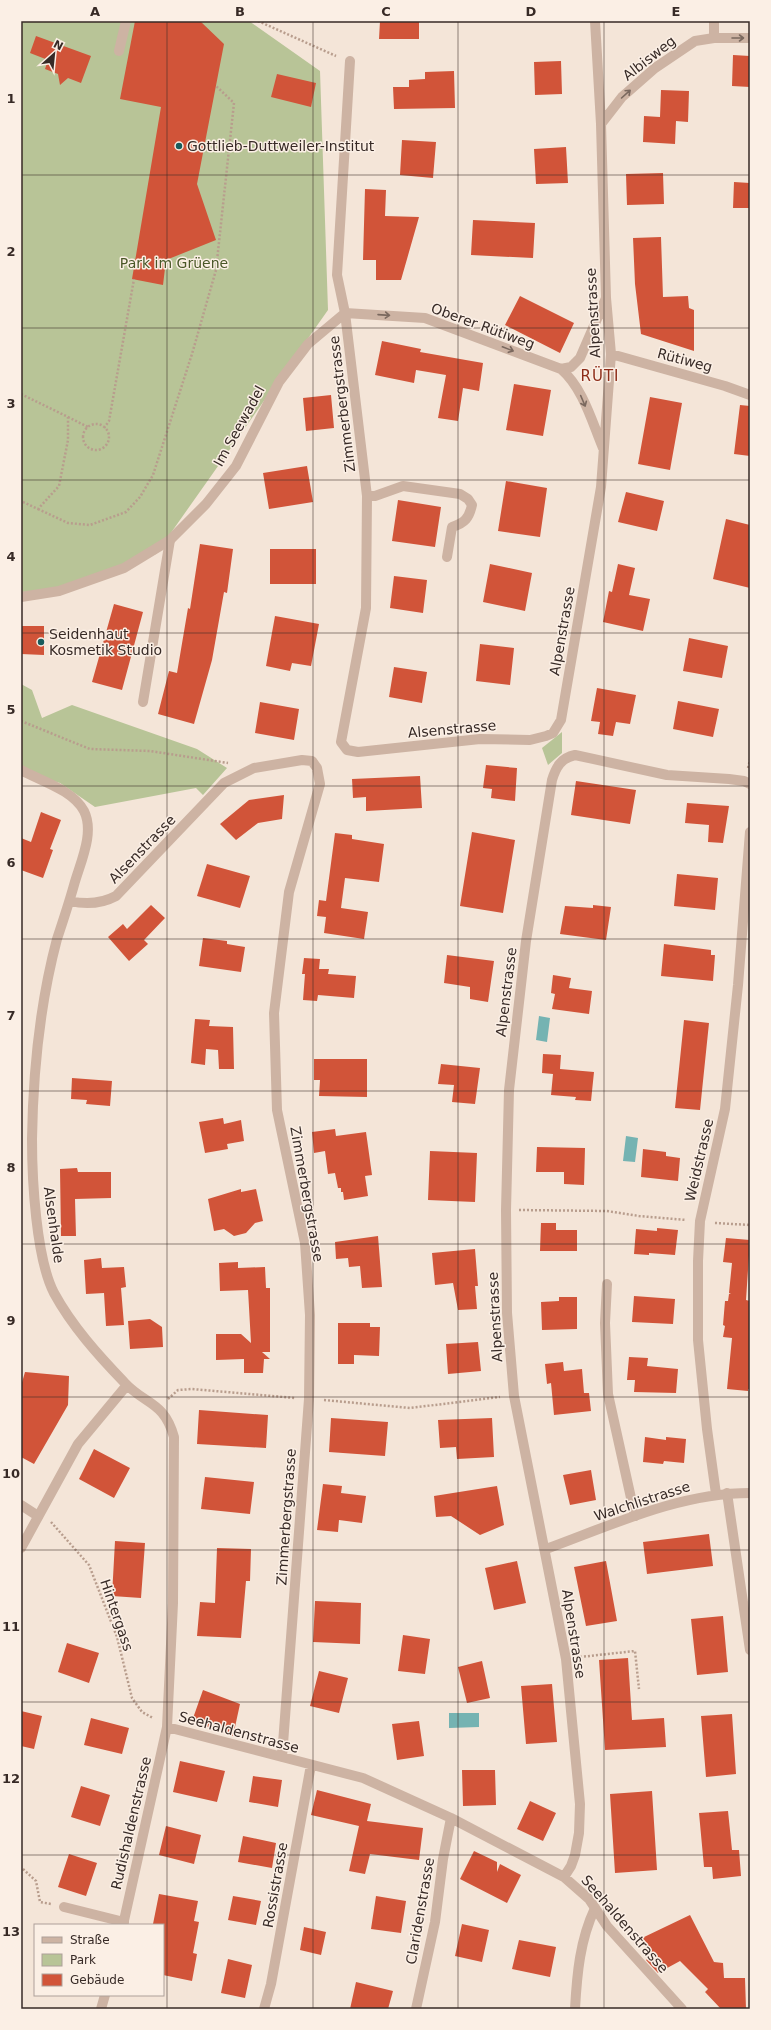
<svg xmlns="http://www.w3.org/2000/svg" width="771" height="2030" font-family="'DejaVu Sans',sans-serif">
<style>
.green{fill:#b8c497}
.water{fill:#75b3b2}
.building{fill:#d15439}
.lines{fill:none;stroke-linecap:round;stroke-linejoin:round}
.path{stroke:#b89d8d;stroke-width:2.5;stroke-dasharray:2 2;stroke-linecap:butt}
.lane{stroke:#cdb3a3;stroke-width:10}
.street{stroke:#cdb3a3;stroke-width:10}
.oneway{stroke:#7a685e}
.grid{fill:none;stroke:#372a26;stroke-width:1;stroke-opacity:0.55}
.poi-dot{fill:#185c5c;stroke:#fbefe5;stroke-width:1.5}
.labels{text-anchor:middle;stroke-width:3;stroke-linejoin:round;paint-order:stroke}
.street-label{font-size:14px;fill:#372a26;stroke:#fbefe5}
.poi-label{font-size:14px;fill:#372a26;stroke:#fbefe5;text-anchor:start}
.park-label{font-size:14px;fill:#495727;stroke:#fbefe5}
.neighbourhood-label{font-size:15px;letter-spacing:1px;fill:#8d2c18;stroke:#fbefe5}
.neatline{fill:none;stroke:#372a26;stroke-width:1.5}
.grid-label{font-size:13px;text-anchor:middle;font-weight:bold;fill:#372a26}
</style>
<rect width="100%" height="100%" fill="#f4e5d8"/>
<!-- green -->
<path class="green" d="M21 21H249L320 71 328 310 156 554 61 591 21 592Z
M21 684 32 690 42 718 72 705 197 749 227 768 203 795 196 788 95 807 60 783 21 771Z
M562 732V753L548 765 542 748Z"/>
<!-- water -->
<path class="water" d="M539 1016 550 1018 547 1042 536 1040Z
M626 1136 638 1138 635 1162 623 1161Z
M449 1713H479V1727L449 1728Z"/>
<!-- building -->
<path class="building" d="M135 21H200L224 44 197 184 216 240 166 260 163 285 132 279 161 107 120 99Z
M380 21H419V39H379Z
M36 36 91 56 81 83 68 78 60 85 58 74 45 69 48 60 30 53Z
M733 55 750 56V87L732 86Z
M561 61 562 94 535 95 534 62Z
M454 71 455 108 394 109 393 87H409V80L425 79V72Z
M277 74 316 83 311 107 271 97Z
M661 90 689 91 688 122 676 121 675 144 643 142 644 116 660 117Z
M402 140 436 142 433 178 400 175Z
M566 147 568 183 536 184 534 149Z
M663 173 664 204 627 205 626 174Z
M734 182 750 183V208H733Z
M365 189 386 190 385 216 419 217 401 280H376V260H363Z
M473 220 535 223 533 258 471 255Z
M661 237 663 297 688 296 689 308 694 310V351L641 334 635 284 633 238Z
M520 296 574 323 560 353 505 325Z
M382 341 421 349 420 352 483 363 479 391 463 388 458 421 438 418 446 375 416 370 414 383 375 375Z
M514 384 551 390 543 436 506 430Z
M331 395 334 428 306 431 303 398Z
M650 397 682 403 670 470 638 464Z
M740 405 750 406V456L734 454Z
M307 466 313 502 269 509 263 473Z
M506 481 547 488 540 537 498 531Z
M626 492 664 501 657 531 618 522Z
M398 500 441 507 435 547 392 541Z
M726 519 750 525V588L713 579Z
M200 544 233 549 227 593 224 592 212 660 194 724 158 714 169 671 177 673 188 608 190 609Z
M270 549H316V584H270Z
M490 564 532 573 525 611 483 602Z
M618 564 635 568 629 595 650 599 643 631 603 622 609 591 612 592Z
M394 576 427 580 423 613 390 608Z
M114 604 143 612 122 690 92 682Z
M275 616 319 624 311 666 292 663 290 671 266 666Z
M21 626H44V655L21 654Z
M689 638 728 646 722 678 683 671Z
M480 644 514 648 510 685 476 681Z
M394 667 427 672 422 703 389 697Z
M597 688 636 695 630 724 616 722 613 736 598 734 600 722 591 721Z
M678 701 719 709 713 737 673 729Z
M260 702 299 709 294 740 255 733Z
M486 765 517 768 515 801 491 798 492 789 483 788Z
M420 776 422 808 366 811V797L353 798 352 779Z
M576 781 636 790 630 824 571 815Z
M284 795 282 819 258 823 236 840 220 824 249 800Z
M687 803 729 806 723 843 708 842 709 825 685 823Z
M41 812 61 820 50 849 53 850 43 878 21 870V838L31 842Z
M472 832 515 840 503 913 460 906Z
M335 833 352 835V839L384 844 379 882 345 878 341 908 368 912 364 939 324 933 326 917 317 916 319 900 326 901Z
M207 864 250 876 240 908 197 896Z
M677 874 718 878 715 910 674 906Z
M151 905 165 918 144 940 148 944 129 961 108 937 123 924 127 929Z
M593 905 611 907 606 940 560 934 565 906 593 908Z
M203 938 227 941V944L245 947 241 972 199 966Z
M664 944 711 950V955H715L713 981 661 976Z
M447 955 494 961 488 1002 470 999V987L444 983Z
M304 958 320 959 319 969H329L328 974 356 976 354 998 318 995 317 1001 303 1000 305 974H302Z
M553 975 571 978 569 988 592 991 589 1014 552 1009 555 994 551 993Z
M195 1019 210 1020 209 1026 233 1027 234 1069H219L218 1050 206 1049 205 1065 191 1063Z
M684 1020 709 1023 700 1110 675 1108Z
M543 1054 561 1055 560 1069 594 1072 591 1101 575 1100 576 1097 551 1095 553 1074 542 1073Z
M314 1059H367V1097L319 1096 320 1080H314Z
M441 1064 480 1068 475 1104 452 1102 454 1085 438 1084Z
M72 1078 112 1081 110 1106 86 1104 87 1100 71 1099Z
M223 1118 224 1124 241 1120 244 1141 227 1144 228 1149 205 1153 199 1122Z
M335 1129 336 1136 366 1132 372 1175 365 1176 368 1196 344 1200 343 1192H341V1188H338L335 1173 328 1174 325 1151 314 1153 312 1132Z
M537 1147 585 1148 584 1185 564 1184V1172H536Z
M643 1149 666 1152V1156L680 1158 678 1181 641 1177Z
M430 1151 477 1153 475 1202 428 1200Z
M77 1168 78 1172H111V1198L75 1199 76 1236H61L60 1169Z
M241 1189V1192L256 1189 263 1221 255 1223 246 1233 234 1236 224 1229 214 1231 208 1199Z
M541 1223H556V1230H577V1251H540Z
M657 1228 678 1230 675 1255 649 1253V1255L634 1254 636 1229 657 1231Z
M378 1236 382 1287 362 1288 360 1266 349 1267 348 1258 336 1259 335 1242Z
M726 1238 750 1240 746 1300 750 1301V1389H748V1391L727 1389 732 1338 723 1337 725 1326 723 1325 725 1301H728L729 1294H731L729 1293 732 1263 723 1262Z
M475 1249 478 1286H475L477 1309 458 1310 453 1283 435 1285 432 1253Z
M101 1258 102 1268 124 1267 126 1287 121 1288 124 1325 106 1326 104 1293 86 1294 84 1260Z
M238 1262V1268L265 1267 266 1288H270V1352H262L270 1359H264L263 1373H244V1359L216 1360V1334H241L251 1343 248 1290 220 1291 219 1263Z
M634 1296 675 1299 673 1324 632 1322Z
M559 1297H577V1329L542 1330 541 1302 559 1301Z
M150 1319 162 1327 163 1347 130 1349 128 1321Z
M338 1323H370V1327H380L379 1356 354 1355V1364H338Z
M478 1342 481 1371 448 1374 446 1344Z
M629 1357 648 1358 647 1366 678 1369 676 1393 634 1392 635 1380H627Z
M563 1362 564 1371 582 1369 584 1393H589L591 1411 554 1415 551 1383 547 1384 545 1364Z
M25 1372 69 1376 68 1405 34 1464 21 1457V1386Z
M199 1410 268 1415 266 1448 197 1444Z
M331 1418 388 1422 385 1456 329 1452Z
M492 1418 494 1457 457 1459 456 1447 440 1448 438 1420Z
M645 1437 666 1440V1437L686 1439 684 1463 664 1461 663 1464 643 1462Z
M94 1449 130 1468 114 1498 79 1479Z
M591 1470 596 1500 570 1505 563 1475Z
M205 1477 254 1482 250 1514 201 1509Z
M323 1484 342 1486 341 1493 366 1496 362 1523 339 1520 338 1532 317 1530Z
M497 1486 504 1525 480 1535 451 1516 436 1517 434 1496Z
M709 1534 713 1566 647 1574 643 1542Z
M115 1541 145 1543 141 1598 112 1596Z
M217 1548 251 1549 250 1581H246L241 1638 197 1636 200 1602 215 1603Z
M517 1561 526 1603 494 1610 485 1568Z
M606 1561 617 1621 586 1626 574 1567Z
M315 1601 361 1603 360 1644 313 1642Z
M723 1616 728 1672 697 1675 691 1619Z
M403 1635 430 1639 425 1674 398 1671Z
M67 1643 99 1653 89 1683 58 1672Z
M628 1658 632 1720 664 1718 666 1747 605 1750 599 1660Z
M482 1661 490 1698 467 1703 458 1667Z
M319 1671 348 1678 339 1713 310 1706Z
M552 1684 557 1742 526 1744 521 1686Z
M203 1690 240 1704 233 1736 192 1721Z
M21 1711 42 1716 34 1749 21 1746Z
M732 1714 736 1774 706 1777 701 1716Z
M91 1718 129 1728 122 1754 84 1745Z
M419 1721 424 1756 397 1760 392 1724Z
M180 1761 225 1771 217 1802 173 1792Z
M462 1770H495L496 1805 463 1806Z
M253 1776 282 1780 278 1807 249 1802Z
M81 1786 110 1795 100 1826 71 1817Z
M317 1790 371 1804 367 1821 423 1828 419 1860 370 1854 365 1874 349 1871 359 1826 311 1815Z
M652 1791 657 1870 615 1873 610 1794Z
M530 1801 556 1813 543 1841 517 1829Z
M728 1811 732 1850H739L741 1876 713 1879 712 1867H704L699 1813Z
M166 1826 201 1835 194 1864 159 1855Z
M243 1836 276 1843 272 1868 238 1862Z
M474 1851 497 1862V1872L500 1864 521 1875 507 1903 460 1879Z
M69 1854 97 1863 86 1896 58 1887Z
M159 1894 198 1901 194 1921 199 1922 193 1953 197 1954 192 1981 163 1975V1925L153 1924Z
M233 1896 261 1901 256 1925 228 1920Z
M376 1896 406 1901 401 1933 371 1929Z
M690 1915 714 1962 723 1963 724 1978H745L746 2009H721L705 1992 708 1989 680 1961 658 1973 646 1960 651 1956 642 1938Z
M462 1924 489 1930 482 1962 455 1956Z
M304 1927 326 1932 321 1955 300 1950Z
M519 1940 556 1947 550 1977 512 1969Z
M228 1959 252 1965 245 1998 221 1993Z
M356 1982 393 1991 388 2009H350Z"/>
<g class="lines">
<!-- path -->
<path class="path" d="M258 21 336 56
M21 394 68 417V440L59 486 38 509 21 501
M68 417 88 427
M83 437a13 13 0 1 1 26 0a13 13 0 1 1-26 0Z
M104 428 109 421 134 279
M38 509 68 523 90 525 126 512 140 497 153 475 192 354 216 270 234 103 216 86
M21 721 90 749 150 751 228 763
M748 768 750 760
M519 1210 607 1211 639 1216 686 1220
M715 1223 750 1225
M168 1399 178 1390 192 1389 295 1398
M324 1400 410 1408 500 1397
M51 1522 89 1565 117 1637 132 1698 142 1712 153 1718
M580 1657 635 1651 639 1689
M23 1869 36 1881 40 1902 51 1904"/>
<!-- lane -->
<path class="lane" d="M714 21V38
M119 51 126 21
M367 496H375L403 486 460 494 468 499 472 505C469 518 465 523 452 527L447 557
M143 702 170 540
M607 1284 605 1323 608 1394 635 1516
M727 1493 750 1650
M21 1505 38 1516
M64 1907 124 1922
M575 2009C577 1973 580 1940 595 1908"/>
<!-- street -->
<path class="street" d="M350 61 337 275 345 313 367 496 366 608 341 742 347 750 358 752 480 739 530 740 546 736 553 733 561 720 601 487 611 354 606 298 601 124 595 21
M601 124 622 97 655 68 695 41 714 38H750
M345 313 425 318 561 369C583 388 592 422 603 448
M611 354 725 386 750 395
M561 369 571 367 580 358 606 298
M21 597 59 591 124 568 170 540 206 504 236 466 279 382 308 344 345 313
M21 770C41 781 73 790 84 811 95 833 80 863 74 885 69 903 63 921 57 939 40 1003 33 1073 32 1139 32 1179 36 1258 54 1293 72 1326 98 1355 124 1382 145 1405 164 1401 174 1437L173 1603 167 1727 123 1925
M70 901C87 905 101 904 116 896L224 783 254 768 302 760 312 761 317 768 320 784 289 892 274 1013 277 1110 305 1243 310 1315 309 1399 282 1757
M716 1494 707 1429 698 1340V1261L700 1221 725 1109 738 985 750 832
M21 1548 78 1444 127 1385
M546 1549C612 1525 679 1493 750 1493
M167 1727 363 1778 451 1818 564 1877 589 1899 607 1926 682 2009
M564 1877 571 1866 575 1855 579 1833 580 1804 566 1659 514 1396 507 1313 506 1210 509 1090 526 941 552 780C556 767 561 758 575 755L667 775 729 779 744 781 750 784
M101 2009 105 1995
M264 2009 271 1984 311 1765
M416 2009 435 1922 443 1859 451 1818"/>
</g>
<!-- one-way arrows -->
<defs><path id="oneway-shaft" d="M-6 0H5M1.5-3L5.5 0L1.5 3" fill="none" stroke-width="1.6" stroke-linecap="round" stroke-linejoin="round"/></defs>
<g class="oneway">
<use href="#oneway-shaft" transform="translate(738 38)"/>
<use href="#oneway-shaft" transform="translate(626 94) rotate(-42)"/>
<use href="#oneway-shaft" transform="translate(384 315) rotate(4)"/>
<use href="#oneway-shaft" transform="translate(508 349) rotate(21)"/>
<use href="#oneway-shaft" transform="translate(583 401) rotate(67)"/>
</g>
<!-- grid -->
<path class="grid" d="M167 21V2009M313 21V2009M458 21V2009M604 21V2009M21 175H750M21 328H750M21 480H750M21 633H750M21 786H750M21 939H750M21 1091H750M21 1244H750M21 1397H750M21 1550H750M21 1702H750M21 1855H750"/>
<!-- markers -->
<g class="poi-dot">
<circle cx="179" cy="146" r="4"/>
<circle cx="41" cy="642" r="4"/>
</g>
<g class="labels">
<!-- street labels -->
<g class="street-label">
<text transform="translate(649 58) rotate(-38)" y="5">Albisweg</text>
<text transform="translate(593 313) rotate(-93)" y="5">Alpenstrasse</text>
<text transform="translate(483 326) rotate(20)" y="5">Oberer Rütiweg</text>
<text transform="translate(685 360) rotate(15)" y="5">Rütiweg</text>
<text transform="translate(342 404) rotate(-97)" y="5">Zimmerbergstrasse</text>
<text transform="translate(239 426) rotate(-61)" y="5">Im Seewadel</text>
<text transform="translate(562 631) rotate(-80)" y="5">Alpenstrasse</text>
<text transform="translate(452 729) rotate(-5)" y="5">Alsenstrasse</text>
<text transform="translate(142 849) rotate(-46)" y="5">Alsenstrasse</text>
<text transform="translate(506 992) rotate(-83)" y="5">Alpenstrasse</text>
<text transform="translate(699 1160) rotate(-77)" y="5">Weidstrasse</text>
<text transform="translate(307 1194) rotate(80)" y="5">Zimmerbergstrasse</text>
<text transform="translate(54 1225) rotate(82)" y="5">Alsenhalde</text>
<text transform="translate(495 1317) rotate(-93)" y="5">Alpenstrasse</text>
<text transform="translate(642 1501) rotate(-18)" y="5">Walchlistrasse</text>
<text transform="translate(286 1517) rotate(-86)" y="5">Zimmerbergstrasse</text>
<text transform="translate(117 1615) rotate(71)" y="5">Hintergass</text>
<text transform="translate(574 1634) rotate(81)" y="5">Alpenstrasse</text>
<text transform="translate(239 1732) rotate(15)" y="5">Seehaldenstrasse</text>
<text transform="translate(131 1823) rotate(-77)" y="5">Rudishaldenstrasse</text>
<text transform="translate(275 1885) rotate(-80)" y="5">Rossistrasse</text>
<text transform="translate(420 1911) rotate(-80)" y="5">Claridenstrasse</text>
<text transform="translate(625 1924) rotate(49)" y="5">Seehaldenstrasse</text>
</g>
<!-- poi labels -->
<g class="poi-label">
<text x="187" y="151">Gottlieb-Duttweiler-Institut</text>
<text x="49" y="639">Seidenhaut<tspan x="49" dy="16">Kosmetik Studio</tspan></text>
</g>
<!-- park labels -->
<g class="park-label">
<text x="174" y="268">Park im Grüene</text>
</g>
<!-- neighbourhood labels -->
<g class="neighbourhood-label">
<text x="600" y="381">RÜTI</text>
</g>
</g>
<!-- border -->
<rect width="771" height="2030" fill="none" stroke="#fbefe5" stroke-width="44"/>
<!-- legend -->
<rect x="34" y="1924" width="130" height="72" fill="#fbefe5" stroke="#ada099"/>
<rect x="42" y="1937" width="20" height="6" fill="#cdb3a3" stroke="#ada099"/>
<text x="70" y="1944" font-size="12" fill="#372a26">Straße</text>
<rect x="42" y="1954" width="20" height="12" fill="#b8c497" stroke="#ada099"/>
<text x="70" y="1964" font-size="12" fill="#372a26">Park</text>
<rect x="42" y="1974" width="20" height="12" fill="#d15439" stroke="#ada099"/>
<text x="70" y="1984" font-size="12" fill="#372a26">Gebäude</text>
<!-- north arrow -->
<g transform="translate(54 54) rotate(27)" stroke="#fbefe5" stroke-width="3" paint-order="stroke">
<path d="M0-3L7 15L0 10L-7 15Z" fill="#372a26"/>
<text y="-6" font-size="11" font-weight="bold" text-anchor="middle" fill="#372a26">N</text>
</g>
<rect x="22" y="22" width="727" height="1986" class="neatline"/>
<g class="grid-label">
<text x="95" y="16">A</text>
<text x="240" y="16">B</text>
<text x="386" y="16">C</text>
<text x="531" y="16">D</text>
<text x="676" y="16">E</text>
<text x="11" y="103">1</text>
<text x="11" y="256">2</text>
<text x="11" y="408">3</text>
<text x="11" y="561">4</text>
<text x="11" y="714">5</text>
<text x="11" y="867">6</text>
<text x="11" y="1020">7</text>
<text x="11" y="1172">8</text>
<text x="11" y="1325">9</text>
<text x="11" y="1478">10</text>
<text x="11" y="1631">11</text>
<text x="11" y="1783">12</text>
<text x="11" y="1936">13</text>
</g>
</svg>
